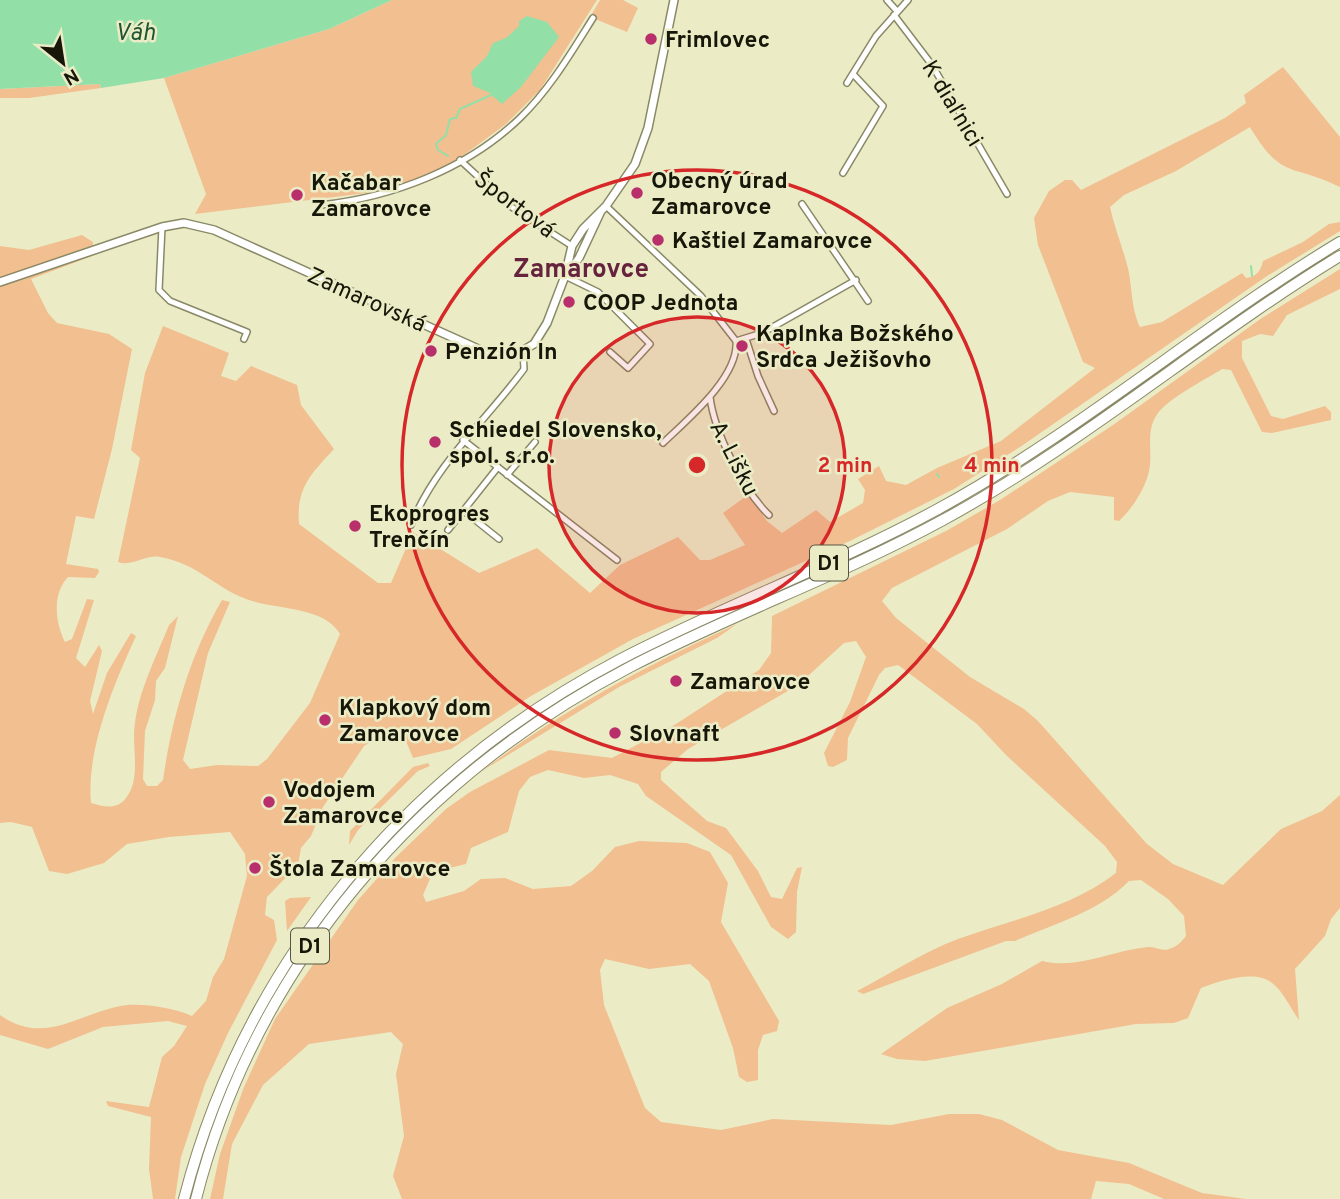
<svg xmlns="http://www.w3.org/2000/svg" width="1340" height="1199" font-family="Overpass,sans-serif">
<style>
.green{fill:#f1bf90}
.water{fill:#93dfa8}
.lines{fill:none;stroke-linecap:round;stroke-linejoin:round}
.stream{stroke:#93dfa8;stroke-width:2}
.street-casing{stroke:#898967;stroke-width:8}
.secondary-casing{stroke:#898967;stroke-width:10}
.highway-casing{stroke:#898967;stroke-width:12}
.street{stroke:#fff;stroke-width:5}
.secondary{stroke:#fff;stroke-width:7}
.highway{stroke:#fff;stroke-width:10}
.ring{fill:none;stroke:#d62828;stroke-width:3.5}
.poi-dot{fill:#b82f6c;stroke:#ebecc6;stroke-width:2.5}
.labels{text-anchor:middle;stroke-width:5;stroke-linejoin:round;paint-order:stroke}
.shield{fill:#ebecc6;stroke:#565642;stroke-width:2}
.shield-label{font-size:21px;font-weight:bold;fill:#161609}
.poi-label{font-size:23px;font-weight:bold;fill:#161609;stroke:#ebecc6;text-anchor:start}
.street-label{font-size:23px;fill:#161609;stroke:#ebecc6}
.water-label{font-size:24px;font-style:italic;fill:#1f5532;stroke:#ebecc6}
.quarter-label{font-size:26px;font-weight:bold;fill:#66233e;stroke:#ebecc6}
.centre{fill:#d62828;stroke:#ebecc6;stroke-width:3.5}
.ring-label{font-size:21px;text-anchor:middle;font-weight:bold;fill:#d62828;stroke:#ebecc6;stroke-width:5;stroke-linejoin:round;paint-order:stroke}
</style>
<rect width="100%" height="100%" fill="#ebecc6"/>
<!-- green -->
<path class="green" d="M392 0H597L540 90 506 124 445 169 391 190 195 214 206 194 164 78 329 29Z
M600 0H623L638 8 627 32 590 17Z
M1283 67 1340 137V187C1292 163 1282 181 1250 127L1176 171 1124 195 1110 207C1114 226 1121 243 1126 261 1133 283 1130 307 1140 327L1162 322 1242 273 1246 278C1257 277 1261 270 1263 261L1303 242 1329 224 1340 222V231L1267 276 1023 445 954 489 852 540 633 639 531 696 451 749 413 758 406 741 376 739 364 746 323 807 311 836 301 848 298 865 267 897 265 915 274 920 277 940 228 1033 205 1084 181 1157 175 1199H153L149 1169 151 1117 108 1106 106 1101 149 1107 162 1057 174 1046 187 1026 168 1021 103 1027 48 1049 0 1035V1015C47 1048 81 1010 128 1005 150 1004 172 1008 192 1016L206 1001 213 977 224 959 247 876 245 854 230 832 169 837 127 844 104 863 67 874 49 871 32 827 11 822 0 823V246L29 250 82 235 93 242 92 256 31 279 48 313 57 323 109 334 132 349 112 449 94 519 76 516 66 564 98 569 99 572 95 578 68 577C52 594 55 622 65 642L72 639 87 599 94 600 76 658 85 667 99 645 102 651 90 701 93 714 107 673 131 633 136 636C114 684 86 750 91 803 104 807 117 810 126 798 142 778 131 746 135 723 139 690 157 655 169 625L178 616 165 668 156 681 155 700 145 731 143 779 147 786H157L163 780C172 717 190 655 222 600L230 602 208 653 183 760 190 769 217 765 258 766 267 759 310 703 340 634C324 607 280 610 252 601 216 590 200 564 160 557 146 554 133 567 118 562L140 458 131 450 145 373 163 326 229 353 221 376 236 381 251 366 297 385 301 405 334 449C311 474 296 488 299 524L378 583H391L413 532 479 573 537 548 590 593 620 565 678 537 700 560H710L745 545 723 513 749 494 767 521 782 533 816 510 830 522 863 503 865 490 858 479 879 466 886 481 906 485 937 468 1001 441 1095 368 1083 362 1038 245 1034 218 1049 191 1065 180H1072L1081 190 1225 118 1246 103 1244 95Z
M100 84 101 88 29 98H0V89Z
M1340 269V289L1287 315 1273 336 1260 334 1242 341V358L1271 416 1283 419 1325 406 1331 412V420L1272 433 1262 432 1231 370 1222 369C1205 380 1166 399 1156 416 1145 433 1154 457 1148 475 1143 492 1131 510 1119 521L1114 520V497L1070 492 1048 501 1007 529 892 588 882 601 896 618 970 677 1024 709 1038 721 1147 844 1173 864 1223 885 1281 829 1322 811 1340 795V908L1331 919 1325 936 1295 969 1299 1020C1291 1009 1283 991 1272 983 1255 969 1219 981 1201 988L1188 1018 1174 1023 1136 1024 925 1061 897 1059 881 1054 947 1008 1002 984 1042 961C1078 970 1113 950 1148 947 1156 946 1162 952 1169 949 1177 947 1181 942 1186 936L1184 916 1168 899 1141 880 1129 881C1099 912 1053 924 1015 941H1006L863 994 857 991C890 974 923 952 958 939 1011 920 1071 908 1116 873L1117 862 1105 846 1006 755 977 724 898 665 885 668 879 675 848 738 847 760 833 767 828 766 824 753 850 702 866 657 856 641 844 643 798 685 688 749 661 772V780L707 821 726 828 758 871 771 897 782 899 797 868 802 867 797 892 796 932 788 939 771 927 731 855 646 796 638 784 610 775 584 778 548 770 530 777 519 791 508 832 471 848 466 864 433 872 423 895 426 902 464 891 481 879 505 878 533 889 571 886 592 871 615 847 639 841 687 843 710 852 728 883 721 922 779 1021 777 1031 763 1035 758 1050V1080L747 1082 739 1077 733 1048 709 981 690 964 649 969 605 959 600 970 604 1005 645 1108 661 1122 721 1130 773 1119 891 1125 949 1114H979L1002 1120 1058 1150 1129 1163 1202 1193 1246 1199H1164L1129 1184 1096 1181 1091 1199H402L393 1176 404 1136 396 1074 403 1044 391 1032 309 1044 263 1085 232 1144 223 1199H210L220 1154 244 1087 275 1019 358 900 396 857 446 809 470 792 549 750 612 758 676 724 759 670 771 653 772 616 946 531 1000 500 1113 425 1259 320Z
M737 624 717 638 619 687 482 771C562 710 647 665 737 624Z
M428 763 430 766 418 771 358 830 349 845 350 831 413 767Z
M311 897 287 931 285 901 290 898Z"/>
<!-- water -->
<path class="water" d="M0 0H392L329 29 164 78 101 88 100 84 0 89Z
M527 16 547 22 559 37 521 87 502 104 488 92 473 86 471 72 487 56 493 43 506 38 519 26V21Z"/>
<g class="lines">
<!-- stream -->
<path class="stream" d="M448 156 438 150 436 144 446 135 450 119 456 118 460 109 491 95
M1251 266 1252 276
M937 474 939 477"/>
<!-- street casing -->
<g class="street-casing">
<path id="street" d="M887 0 896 10
M894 15 932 65 1007 194
M847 83 876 36 908 0
M460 160 510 206 572 246
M843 173 883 106 853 74
M802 204 868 301
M321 205C393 197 467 169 520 118 550 89 571 53 593 18
M606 206 701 296 736 341C739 377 687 420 663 443
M162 227 159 290 170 301 247 332 244 339
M565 276 598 292 650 344 628 368 610 352
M746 339 758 376 774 411
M736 341 762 333 856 280
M710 397C714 431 743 490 769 515
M463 440 617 560
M507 475 535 442
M464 511 499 539
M411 525C436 463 485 422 524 369L523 352
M448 530 498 467"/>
</g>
<!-- secondary casing -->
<g class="secondary-casing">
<path id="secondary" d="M567 274 579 258 601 211
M0 282 162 227 184 223 214 230 485 352 515 355 534 344 547 323 565 276 572 246 583 229 606 206 635 164 648 128 674 0"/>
</g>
<!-- highway casing -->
<g class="highway-casing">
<path id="highway" d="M184 1199C245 963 407 771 621 659 725 605 835 565 938 509 1079 432 1202 325 1340 242
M196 1199C255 966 419 777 630 667 732 614 842 575 943 520 1083 444 1204 339 1340 256"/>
</g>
<!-- street -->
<use href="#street" class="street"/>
<!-- secondary -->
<use href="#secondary" class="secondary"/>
<!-- highway -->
<use href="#highway" class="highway"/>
</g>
<!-- distance rings -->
<circle cx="697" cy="465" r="148" fill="#d62828" fill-opacity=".12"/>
<g class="ring">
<circle cx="697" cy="465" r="148"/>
<circle cx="697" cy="465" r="295"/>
</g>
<!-- markers -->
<g class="poi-dot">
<circle cx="651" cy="39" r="7"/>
<circle cx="637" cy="193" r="7"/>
<circle cx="297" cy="195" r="7"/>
<circle cx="658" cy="240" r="7"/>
<circle cx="569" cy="302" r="7"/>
<circle cx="742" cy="346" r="7"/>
<circle cx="431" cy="351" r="7"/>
<circle cx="435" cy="442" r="7"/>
<circle cx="355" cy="526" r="7"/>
<circle cx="676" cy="681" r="7"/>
<circle cx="325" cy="720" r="7"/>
<circle cx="615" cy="733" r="7"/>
<circle cx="269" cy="802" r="7"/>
<circle cx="255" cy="868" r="7"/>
</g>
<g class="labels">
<!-- shield labels -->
<g class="shield">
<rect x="810" y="545.5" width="38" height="35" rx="5"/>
<rect x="291" y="928.5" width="38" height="35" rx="5"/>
</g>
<g class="shield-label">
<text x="829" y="570">D1</text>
<text x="310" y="953">D1</text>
</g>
<!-- poi labels -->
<g class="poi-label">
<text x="665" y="47">Frimlovec</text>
<text x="651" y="188">Obecný úrad<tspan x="651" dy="26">Zamarovce</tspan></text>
<text x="311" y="190">Kačabar<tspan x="311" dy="26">Zamarovce</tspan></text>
<text x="672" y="248">Kaštiel Zamarovce</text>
<text x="583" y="310">COOP Jednota</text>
<text x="756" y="341">Kaplnka Božského<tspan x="756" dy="26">Srdca Ježišovho</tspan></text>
<text x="445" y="359">Penzión In</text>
<text x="449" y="437">Schiedel Slovensko,<tspan x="449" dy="26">spol. s.r.o.</tspan></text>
<text x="369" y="521">Ekoprogres<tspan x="369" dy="26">Trenčín</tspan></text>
<text x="690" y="689">Zamarovce</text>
<text x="339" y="715">Klapkový dom<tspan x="339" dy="26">Zamarovce</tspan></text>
<text x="629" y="741">Slovnaft</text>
<text x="283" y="797">Vodojem<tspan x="283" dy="26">Zamarovce</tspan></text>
<text x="269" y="876">Štola Zamarovce</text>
</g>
<!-- street labels -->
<g class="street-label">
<text transform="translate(953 103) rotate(59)" y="8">K diaľnici</text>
<text transform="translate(515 204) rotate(37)" y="8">Športová</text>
<text transform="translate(367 299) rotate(24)" y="8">Zamarovská</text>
<text transform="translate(735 458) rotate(63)" y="8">A. Lišku</text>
</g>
<!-- water labels -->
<g class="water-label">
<text x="135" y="40">Váh</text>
</g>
<!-- quarter labels -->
<g class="quarter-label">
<text x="581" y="277">Zamarovce</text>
</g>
</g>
<circle cx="697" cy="465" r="10" class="centre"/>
<g class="ring-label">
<text x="845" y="472">2 min</text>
<text x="992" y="472">4 min</text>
</g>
<!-- north arrow -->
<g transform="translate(63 63) rotate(150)" stroke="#ebecc6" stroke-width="5" paint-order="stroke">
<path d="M0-5L12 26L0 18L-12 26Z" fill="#161609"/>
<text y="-10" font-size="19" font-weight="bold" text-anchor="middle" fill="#161609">N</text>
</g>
</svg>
